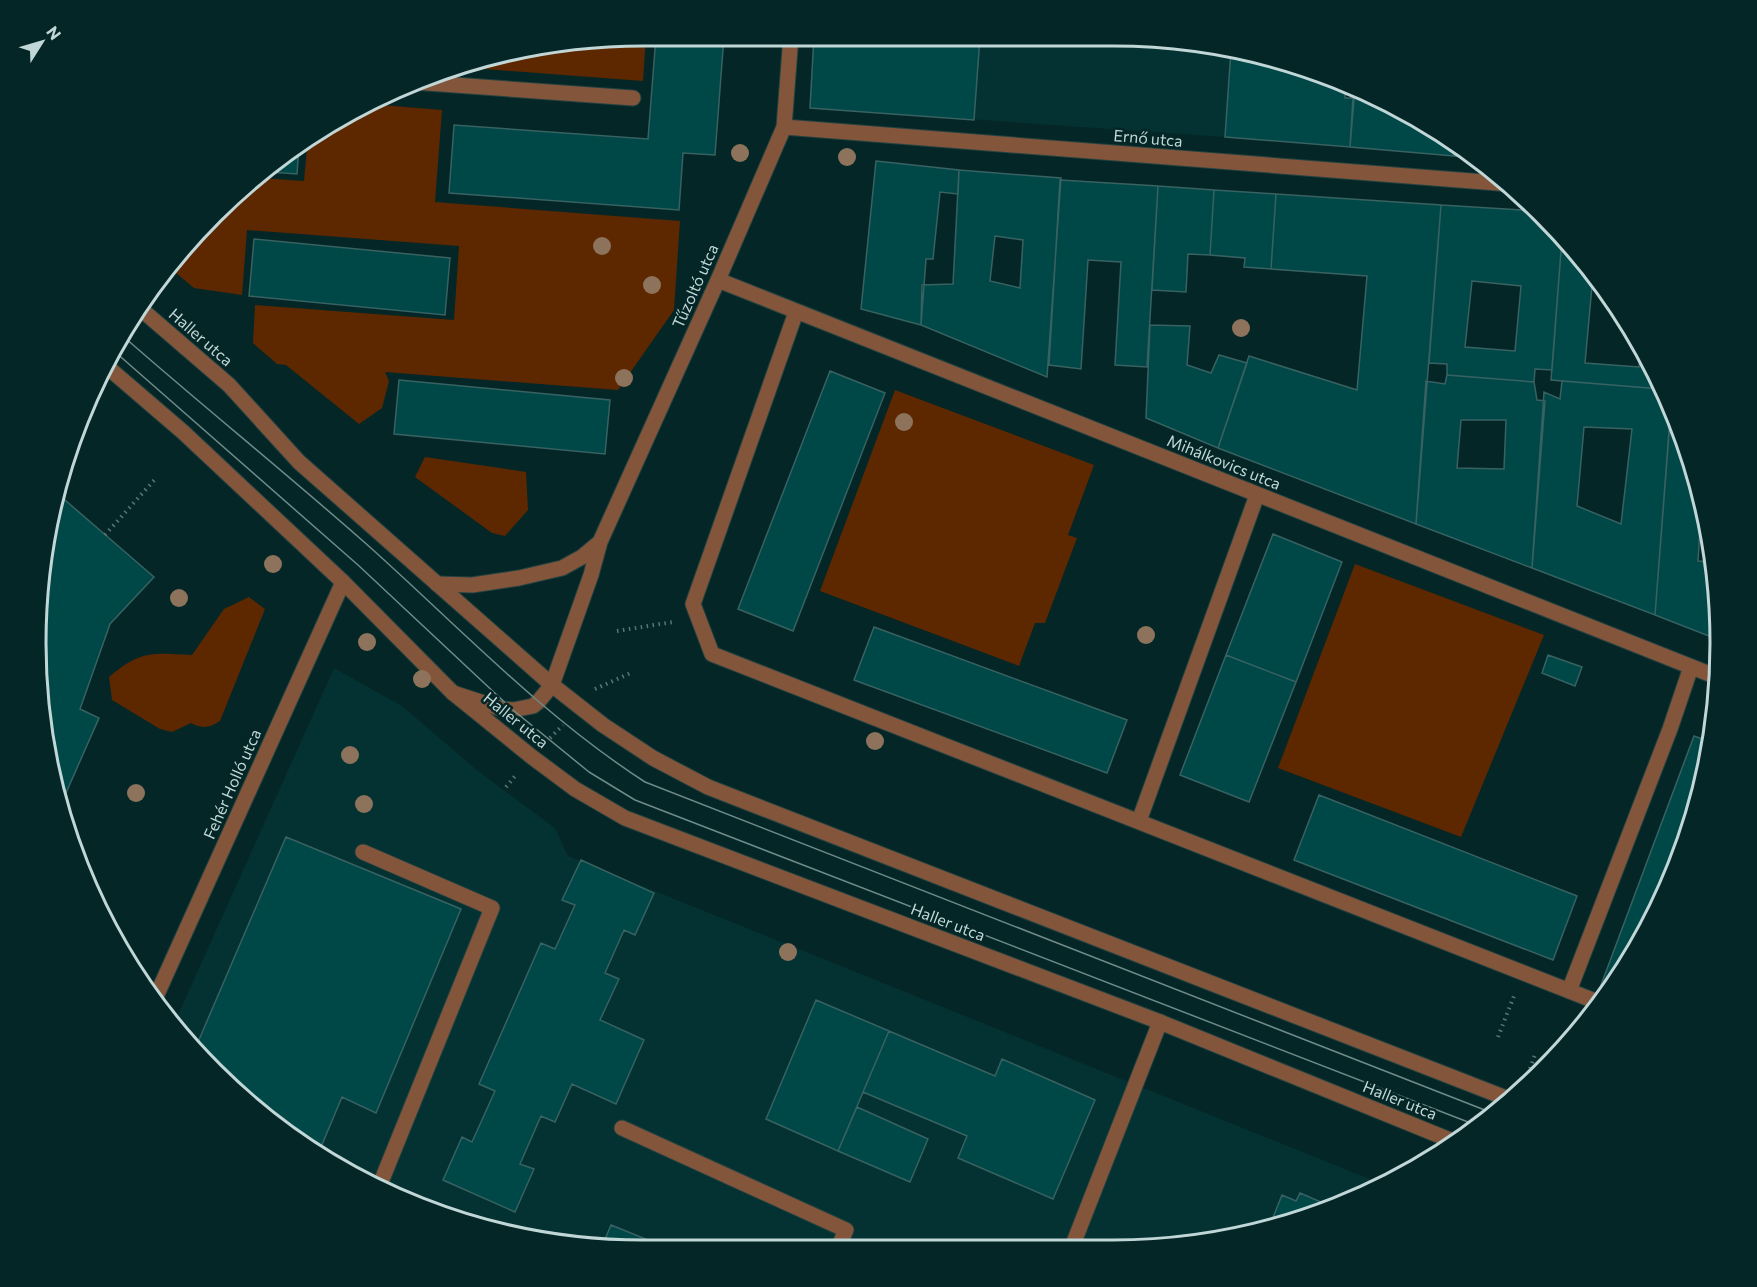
<svg xmlns="http://www.w3.org/2000/svg" width="1757" height="1287" font-family="Commissioner,sans-serif">
<style>
.built{fill:#043131}
.green{fill:#5d2800}
.building{fill:#004747;stroke:#386262;stroke-width:1.5;fill-rule:evenodd}
.lines{fill:none;stroke-linecap:round;stroke-linejoin:round}
.service-casing{stroke:#234242;stroke-width:17}
.minor-casing{stroke:#234242;stroke-width:17}
.tertiary-casing{stroke:#234242;stroke-width:17}
.path{stroke:#5a7676;stroke-width:4;stroke-dasharray:1.5 4.5;stroke-linecap:butt}
.service{stroke:#83553a;stroke-width:15}
.minor{stroke:#83553a;stroke-width:15}
.tertiary{stroke:#83553a;stroke-width:15}
.tram{stroke:#708a8a;stroke-width:1.5}
.tree{fill:#8d735b}
.labels{text-anchor:middle;stroke-width:5;stroke-linejoin:round;paint-order:stroke}
.street-label{font-size:16px;fill:#c1d7d7;stroke:#052626}
.rim{fill:none;stroke:#c1d7d7;stroke-width:3}
</style>
<rect width="100%" height="100%" fill="#052626"/>
<!-- built -->
<path class="built" d="M814 36 1153 37 1231 50 1225 137 810 108Z
M334 668 402 706 478 771 555 828 568 856 1382 1184 1346 1205 1193 1246 603 1250 449 1219 340 1170 243 1100 173 1026Z"/>
<!-- green -->
<path class="green" d="M646 36 643 81 457 67 486 57Z
M369 104 442 110 435 202 680 221 674 310 618 390 385 372 389 381 382 408 359 424 286 365 277 364 253 343 255 305 454 320 459 246 247 230 242 295 194 288 170 268 187 243 261 178 304 181 308 137Z
M895 390 1094 465 1068 535 1077 538 1045 623H1035L1019 666 820 591Z
M425 457 526 472 528 510 505 536 492 533 415 477Z
M1355 564 1544 635 1461 837 1278 768Z
M249 597 265 609 220 721C209 728 203 729 191 723L172 732 160 729 112 700 109 677C141 650 152 653 192 655L224 609Z"/>
<!-- building -->
<path class="building" d="M656 36H724L715 155 683 153 679 210 449 193 454 125 648 139Z
M814 36 980 37 974 120 810 108Z
M1231 50 1270 57 1269 66 1309 70 1353 86H1346L1345 98H1353L1350 147 1225 137Z
M1355 87 1451 138 1455 142 1454 156 1350 147Z
M1455 142 1476 158 1454 156Z
M299 145 297 174 268 172Z
M876 161 959 170 958 194 940 192 933 259H926L921 325 861 309Z
M959 170 1061 178 1047 377 921 325 922 285 953 284ZM995 236 1023 240 1020 288 990 281Z
M1060 180 1158 186 1147 367 1115 365 1121 262 1088 260 1081 369 1049 365Z
M1158 186 1214 190 1210 255 1188 254 1186 292 1152 290Z
M1214 190 1276 194 1271 269 1244 267 1245 258 1210 255Z
M1276 194 1441 205 1416 524 1218 448 1249 356 1357 390 1367 276 1271 269Z
M1441 205 1537 211 1562 238 1552 370 1535 369 1534 382 1447 375V364L1429 363ZM1472 281 1521 286 1515 351 1465 347Z
M1562 238 1595 273 1604 287 1592 286 1585 363 1639 367 1641 347 1658 375 1661 389 1551 380Z
M254 239 450 258 445 315 249 296Z
M1150 325 1190 326 1187 365 1211 373 1219 355 1247 363 1218 448 1146 418Z
M830 371 885 393 793 631 738 609Z
M1447 375 1534 382 1537 400 1545 401 1532 568 1416 524 1426 381 1445 384ZM1461 420H1506L1504 469 1457 468Z
M399 380 610 400 605 454 394 434Z
M1562 381 1661 389 1659 402 1668 399 1671 408 1655 615 1532 568 1544 392 1560 399ZM1584 427 1632 429 1621 524 1577 506Z
M1670 418H1675L1700 486 1702 496 1698 561 1713 562 1720 603 1719 640 1655 615Z
M58 494 154 577 110 624 80 709 99 718 62 802 41 722 36 643 48 525Z
M1273 534 1342 562 1296 682 1226 655Z
M874 627 1127 720 1107 773 854 680Z
M1226 655 1296 682 1249 802 1180 775Z
M1548 655 1582 667 1575 686 1542 673Z
M1694 736 1711 742 1689 838 1640 947 1610 988 1601 985Z
M1319 795 1577 896 1553 960 1294 860Z
M286 837 461 909 376 1113 342 1097 318 1154 243 1100 195 1049Z
M581 860 654 893 635 935 624 930 605 973 619 979 600 1020 644 1040 616 1104 572 1084 555 1122 541 1116 520 1164 534 1169 515 1212 443 1180 462 1137 472 1142 495 1091 479 1084 541 943 555 949 575 905 562 900Z
M816 1000 889 1031 838 1151 766 1119Z
M889 1031 995 1076 1002 1059 1095 1100 1053 1199 958 1158 967 1136 863 1092Z
M857 1107 928 1139 910 1182 838 1151Z
M1300 1193 1335 1208 1270 1225 1282 1195 1296 1201Z
M611 1225 670 1249H601Z"/>
<g class="lines">
<!-- service casing -->
<g class="service-casing">
<path id="service" d="M796 312 693 604 712 654 1600 1003
M1139 821 1257 495
M363 852 492 908 379 1187
M1569 991 1670 729 1691 667
M622 1128 846 1230 838 1248
M1072 1247 1160 1022"/>
</g>
<!-- minor casing -->
<g class="minor-casing">
<path id="minor" d="M413 82 633 98
M784 127 1510 184
M718 280 1717 677
M437 584 472 585 519 578 562 568 582 557 600 542
M453 693 502 709 513 710 533 706 538 702 552 685 591 575 600 542 718 280 784 127 791 36
M154 1001 343 582"/>
</g>
<!-- tertiary casing -->
<g class="tertiary-casing">
<path id="tertiary" d="M142 310 229 385 299 462 552 685 603 725 653 758 708 787 1511 1100
M105 365 183 432 343 582 453 693 532 757 575 789 625 818 1160 1022 1455 1142"/>
</g>
<!-- path -->
<path class="path" d="M105 535 157 477
M617 631 673 622
M595 689 633 672
M550 738 563 725
M506 787 516 775
M1498 1037 1514 996
M1526 1080 1536 1052"/>
<!-- service -->
<use href="#service" class="service"/>
<!-- minor -->
<use href="#minor" class="minor"/>
<!-- tertiary -->
<use href="#tertiary" class="tertiary"/>
<!-- tram -->
<path class="tram" d="M124 337C206 409 291 477 372 549 462 630 543 716 645 782L1495 1114
M114 351 358 565 513 710 589 772 635 800 1481 1127"/>
</g>
<!-- trees -->
<g class="tree">
<circle cx="740" cy="153" r="9"/>
<circle cx="847" cy="157" r="9"/>
<circle cx="602" cy="246" r="9"/>
<circle cx="652" cy="285" r="9"/>
<circle cx="1241" cy="328" r="9"/>
<circle cx="624" cy="378" r="9"/>
<circle cx="904" cy="422" r="9"/>
<circle cx="273" cy="564" r="9"/>
<circle cx="179" cy="598" r="9"/>
<circle cx="1146" cy="635" r="9"/>
<circle cx="367" cy="642" r="9"/>
<circle cx="422" cy="679" r="9"/>
<circle cx="875" cy="741" r="9"/>
<circle cx="350" cy="755" r="9"/>
<circle cx="136" cy="793" r="9"/>
<circle cx="364" cy="804" r="9"/>
<circle cx="788" cy="952" r="9"/>
</g>
<g class="labels">
<!-- street labels -->
<g class="street-label">
<text transform="translate(1148 138) rotate(5)" y="6">Ernő utca</text>
<text transform="translate(695 286) rotate(-66)" y="6">Tűzoltó utca</text>
<text transform="translate(201 337) rotate(41)" y="6">Haller utca</text>
<text transform="translate(1224 462) rotate(22)" y="6">Mihálkovics utca</text>
<text transform="translate(516 720) rotate(39)" y="6">Haller utca</text>
<text transform="translate(232 784) rotate(-66)" y="6">Fehér Holló utca</text>
<text transform="translate(948 922) rotate(21)" y="6">Haller utca</text>
<text transform="translate(1400 1100) rotate(22)" y="6">Haller utca</text>
</g>
</g>
<!-- crop -->
<path d="M0 0H1757V1287H0ZM643 46H1113A597 597 0 0 1 1710 643V643A597 597 0 0 1 1113 1240H643A597 597 0 0 1 46 643V643A597 597 0 0 1 643 46Z" fill="#052626" fill-rule="evenodd"/>
<path class="rim" d="M643 46H1113A597 597 0 0 1 1710 643V643A597 597 0 0 1 1113 1240H643A597 597 0 0 1 46 643V643A597 597 0 0 1 643 46Z"/>
<!-- north arrow -->
<g transform="translate(42 42) rotate(53)" stroke="#052626" stroke-width="4.5" paint-order="stroke">
<path d="M0-4.5L10 22L0 15L-10 22Z" fill="#c1d7d7"/>
<text y="-9" font-size="16" font-weight="bold" text-anchor="middle" fill="#c1d7d7">N</text>
</g>
</svg>
